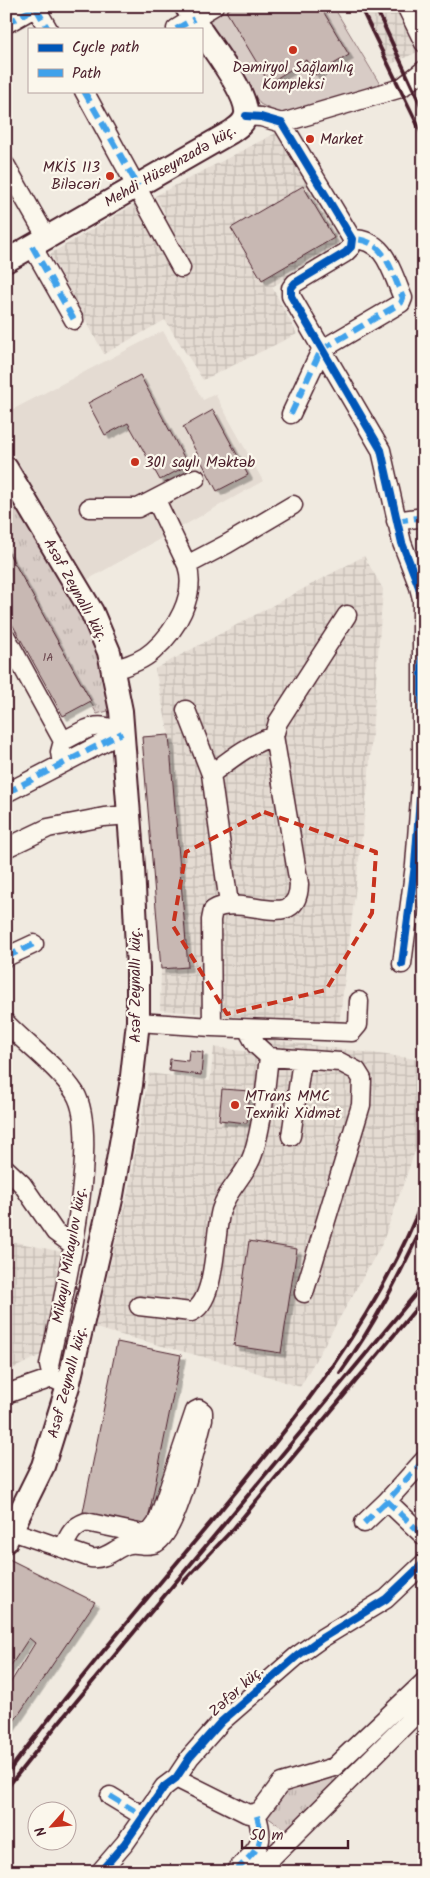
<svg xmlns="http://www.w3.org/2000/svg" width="430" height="1878" font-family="Kalam,sans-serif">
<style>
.built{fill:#e4dbd2}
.industrial{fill:url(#industrial-grid)}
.grass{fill:url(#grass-tufts);stroke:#917678}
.garden{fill:#d8ccc6;stroke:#917678}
.building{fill:#c8b8b3;stroke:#4a1f2b;filter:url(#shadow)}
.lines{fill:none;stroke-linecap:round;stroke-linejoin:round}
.minor-casing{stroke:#4a1f2b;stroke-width:21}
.major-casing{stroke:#4a1f2b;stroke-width:26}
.minor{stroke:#fbf7ec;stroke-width:18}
.major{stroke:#fbf7ec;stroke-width:22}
.rail{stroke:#4a1f2b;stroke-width:4}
.quiet{stroke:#40a2eb;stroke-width:6;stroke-dasharray:12 6;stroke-linecap:butt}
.cycleway-casing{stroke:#fbf7ec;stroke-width:11}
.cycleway{stroke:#0057b8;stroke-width:8}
.marked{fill:none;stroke:#c8321e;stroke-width:4;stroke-dasharray:10 6;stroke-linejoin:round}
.poi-dot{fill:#c8321e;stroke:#fbf7ec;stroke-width:2}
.labels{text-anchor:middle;stroke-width:4.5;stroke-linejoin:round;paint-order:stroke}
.number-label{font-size:12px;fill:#6a454d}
.poi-label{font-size:15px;fill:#4a1f2b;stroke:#fbf7ec;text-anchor:start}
.street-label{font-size:15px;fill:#4a1f2b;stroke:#fbf7ec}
</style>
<defs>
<pattern id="industrial-grid" width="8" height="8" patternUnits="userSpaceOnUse" patternTransform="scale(1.25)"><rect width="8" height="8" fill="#e4dbd2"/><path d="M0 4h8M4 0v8" fill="none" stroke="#c5bcb4"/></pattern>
<pattern id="grass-tufts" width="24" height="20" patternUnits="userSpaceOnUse" patternTransform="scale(1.25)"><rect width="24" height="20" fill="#d8ccc6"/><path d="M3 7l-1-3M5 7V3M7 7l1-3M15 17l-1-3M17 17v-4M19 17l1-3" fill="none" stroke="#bbafaa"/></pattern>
<filter id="shadow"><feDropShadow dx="4.5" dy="4.5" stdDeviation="0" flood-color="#0004"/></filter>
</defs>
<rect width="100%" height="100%" fill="#f0eae0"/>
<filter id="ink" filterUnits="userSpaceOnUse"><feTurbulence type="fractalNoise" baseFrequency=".02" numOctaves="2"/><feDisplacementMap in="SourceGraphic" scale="10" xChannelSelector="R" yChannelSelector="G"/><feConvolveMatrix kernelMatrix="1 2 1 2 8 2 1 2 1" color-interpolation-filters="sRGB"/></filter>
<g filter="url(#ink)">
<!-- built -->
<path class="built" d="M163 331 203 400 215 394 263 481 87 580 6 442V413Z"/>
<!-- industrial -->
<path class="industrial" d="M358 6H424V49L389 65Z
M278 132 345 242 272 287 297 334 203 380 165 320 104 354 50 254 135 204 146 224 156 219 165 213 155 196Z
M364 556 383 589 368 785 339 1025 160 1010 161 969 188 967 169 735 155 669Z
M259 1038 424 1060V1123L420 1137 382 1244 300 1387 237 1366 95 1328 128 1192 149 1073 210 1081 214 1047 250 1052Z
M6 1240 62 1252 43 1354 6 1372Z"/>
<!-- grass -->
<path class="grass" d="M6 489 77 607 93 638 103 668 111 710 97 714 6 548Z
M424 1687V1698L286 1830 267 1817 282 1791C300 1786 316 1785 332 1776Z"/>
<!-- garden -->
<path class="garden" d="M199 6H333L381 86 284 116 260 104Z"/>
<!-- building -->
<path class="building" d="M234 6H320L349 55 315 75 306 60 269 83 226 11Z
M303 186 334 238 262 280 231 228Z
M140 375 188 465 160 480 128 423 105 435 88 403Z
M213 410 248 475 217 491 183 427Z
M6 548 91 701 63 716 6 613Z
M169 735 188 967 161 969 142 737Z
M189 1050 203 1052 201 1075 169 1071 170 1059 188 1061Z
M222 1089 250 1091 247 1123 219 1120Z
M249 1241 297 1249 281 1353 234 1346Z
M117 1342 181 1355 147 1525 83 1512Z
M7 1558 95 1602 6 1733V1690L35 1643 29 1638 6 1673Z"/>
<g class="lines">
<!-- minor casing -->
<g class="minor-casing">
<path id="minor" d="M406 6 424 43
M36 8 48 29
M6 24 38 6
M176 29 214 6
M84 91 181 268
M246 116 261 117 282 123 352 239 351 247 345 253 295 283 291 288V296L381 450 402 543 419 587 422 599V772L415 865 402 964
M282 123 401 88 424 70
M6 166 47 238
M32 246 74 320
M291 414 321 350 401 303 403 298C391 271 386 239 352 239
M89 508H138L196 478
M396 521 424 517
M187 565 227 544 293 505
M6 637 63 741 60 752 62 764
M114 670C128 665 142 661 153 651 176 631 197 595 187 565L156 500
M186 710 211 774 229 904
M63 741C87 729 97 719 122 733
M211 774C231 759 249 744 274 736
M6 793 122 733
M6 848 48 828 104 817 129 815
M6 957 34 944
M138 1022 212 1027 352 1032 358 1025 359 1001
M6 1023C27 1045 59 1068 75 1093 103 1139 60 1310 49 1365L52 1378 68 1386
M212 1027 211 920 213 910C241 892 298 935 299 884L274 736 278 722 347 615
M247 1029 256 1045 269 1057 340 1062 357 1071 362 1079 361 1105 304 1293
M291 1136 302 1060
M6 1169 22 1184 55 1232 73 1245
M139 1306 191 1312C217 1302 214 1234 221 1210 227 1189 247 1174 253 1154 263 1123 265 1089 269 1057
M6 1394 52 1378
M424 1460 387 1501 424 1536
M364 1523 387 1501
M12 1531 91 1558C105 1560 113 1550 126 1545 136 1541 146 1548 156 1543 178 1531 196 1445 203 1419V1412L199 1409 195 1411 157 1523 151 1531 143 1534 86 1522C72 1527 69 1535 63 1548
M176 1778 246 1813 250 1814 260 1811 281 1783 334 1767 424 1682
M110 1796 143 1816
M100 1872 125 1843 164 1787 176 1778 190 1757 221 1722 297 1656 322 1638 386 1599 424 1563
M235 1872C257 1848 267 1847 256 1813
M257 1872 424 1706"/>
</g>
<!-- major casing -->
<g class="major-casing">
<path id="major" d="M186 6 200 29
M6 261 231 132C238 127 245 123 246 114 248 94 213 49 201 31
M6 468 92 612 109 652 121 711 133 867 138 968V1022L131 1085 112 1195 68 1386 43 1466 6 1541"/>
</g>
<!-- minor -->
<use href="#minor" class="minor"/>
<!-- major -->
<use href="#major" class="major"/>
<!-- rail -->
<path class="rail" d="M360 6 424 138
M375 6 424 112
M340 1373C374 1326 399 1276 424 1223
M183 1582 234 1528 424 1299
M6 1775C72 1686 145 1601 216 1516 297 1417 378 1318 424 1197
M6 1789 60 1721 424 1284"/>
<!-- quiet -->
<path class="quiet" d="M36 8 48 29
M6 24 38 6
M176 29 194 19
M84 91 138 186
M32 246 74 320
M291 414 321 350 401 303 403 298C391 271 386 239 352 239
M396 521 424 517
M6 793 122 733
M6 957 34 944
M424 1460 387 1501 424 1536
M364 1523 387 1501
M110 1796 143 1816
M235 1872C257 1848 267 1847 256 1813"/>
<!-- cycleway casing -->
<g class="cycleway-casing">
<path id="cycleway" d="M246 116 261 117 282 123 352 239 351 247 345 253 295 283 291 288V296L381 450 402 543 419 587 422 599V772L415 865 402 964
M100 1872 125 1843 164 1787 176 1778 190 1757 221 1722 297 1656 322 1638 386 1599 424 1563"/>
</g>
<!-- cycleway -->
<use href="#cycleway" class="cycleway"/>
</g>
</g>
<!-- marked area -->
<path class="marked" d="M264 812 376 852 372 913 326 990 227 1014 173 926 186 852Z"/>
<!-- markers -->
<g class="poi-dot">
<circle cx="293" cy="50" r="5"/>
<circle cx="310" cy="139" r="5"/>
<circle cx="110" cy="176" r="5"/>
<circle cx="135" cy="462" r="5"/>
<circle cx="235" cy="1105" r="5"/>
</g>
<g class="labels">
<!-- number labels -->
<g class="number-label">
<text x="48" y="661">1A</text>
</g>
<!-- poi labels -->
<g class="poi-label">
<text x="293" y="72" text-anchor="middle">Dəmiryol Sağlamlıq<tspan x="293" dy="17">Kompleksi</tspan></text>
<text x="320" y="144">Market</text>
<text x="100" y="172" text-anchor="end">MKİS 113<tspan x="100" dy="17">Biləcəri</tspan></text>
<text x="145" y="467">301 saylı Məktəb</text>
<text x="245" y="1101">MTrans MMC<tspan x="245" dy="17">Texniki Xidmət</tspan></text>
</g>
<!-- street labels -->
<g class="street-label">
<text transform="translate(170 166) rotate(-30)" y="5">Mehdi Hüseynzadə küç.</text>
<text transform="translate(76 590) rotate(61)" y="5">Asəf Zeynallı küç.</text>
<text transform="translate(135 985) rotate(-90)" y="5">Asəf Zeynallı küç.</text>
<text transform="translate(69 1255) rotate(-80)" y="5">Mikayıl Mikayılov küç.</text>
<text transform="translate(67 1382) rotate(-75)" y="5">Asəf Zeynallı küç.</text>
<text transform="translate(236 1691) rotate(-42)" y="5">Zəfər küç.</text>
</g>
</g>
<!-- margin -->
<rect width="430" height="1878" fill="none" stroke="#fbf7ec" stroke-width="25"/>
<rect x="12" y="12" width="405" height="1853" fill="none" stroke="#4a1f2b" stroke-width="2" filter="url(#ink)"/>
<!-- legend -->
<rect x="28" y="28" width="175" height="65" fill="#fbf7ec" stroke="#b4a19f"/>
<rect x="38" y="44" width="25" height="8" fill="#0057b8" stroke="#b4a19f"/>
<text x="72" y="52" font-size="15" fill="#4a1f2b">Cycle path</text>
<rect x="38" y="69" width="25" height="8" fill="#40a2eb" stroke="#b4a19f"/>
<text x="72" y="78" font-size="15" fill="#4a1f2b">Path</text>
<!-- north arrow -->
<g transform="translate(52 1826) rotate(243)"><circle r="24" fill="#fbf7ec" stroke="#b4a19f"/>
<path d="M0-4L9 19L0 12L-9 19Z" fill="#c8321e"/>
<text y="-8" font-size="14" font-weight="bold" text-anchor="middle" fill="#4a1f2b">N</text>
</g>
<!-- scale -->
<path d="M242 1840v8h106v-8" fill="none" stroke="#4a1f2b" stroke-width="2.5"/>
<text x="250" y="1840" font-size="15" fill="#4a1f2b" stroke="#fbf7ec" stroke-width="4" paint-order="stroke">50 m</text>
</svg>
